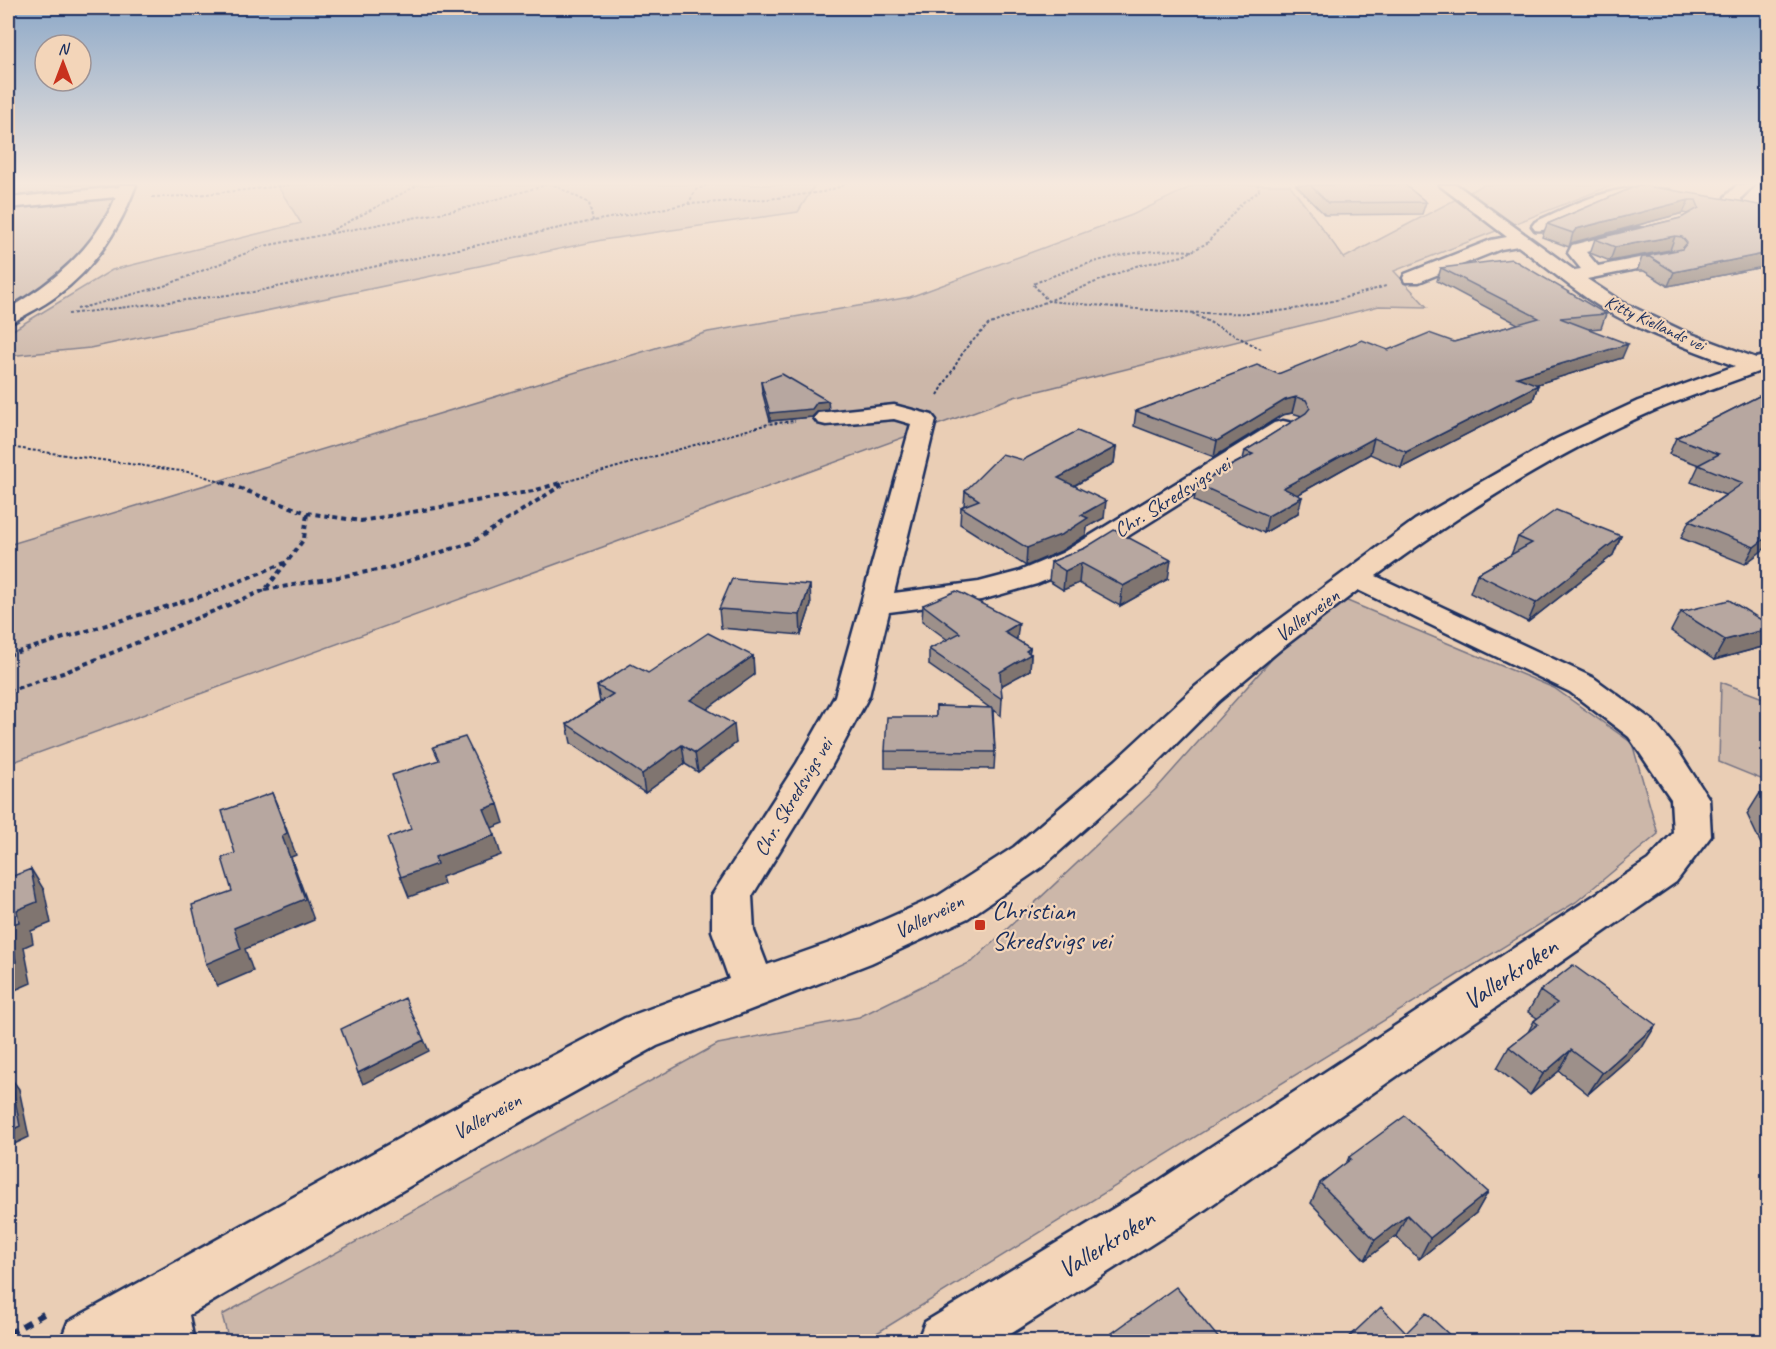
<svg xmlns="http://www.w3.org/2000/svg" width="1776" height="1349" font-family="Caveat,sans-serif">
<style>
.green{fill:#ccb7a9;stroke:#747384;stroke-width:1.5}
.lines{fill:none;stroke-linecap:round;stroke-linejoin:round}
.minor-casing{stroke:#1b2f5e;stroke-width:5}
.path-far2{stroke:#1b2f5e;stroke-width:2;stroke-dasharray:3 2;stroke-linecap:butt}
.path-far1{stroke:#1b2f5e;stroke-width:4;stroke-dasharray:5 4;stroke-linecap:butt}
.path{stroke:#1b2f5e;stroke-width:6;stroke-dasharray:9 7;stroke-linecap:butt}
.minor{fill:#f3d5b9;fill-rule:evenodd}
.wall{fill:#9d908a;stroke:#1b2f5e;stroke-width:1.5}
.shaded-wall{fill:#807570;stroke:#1b2f5e;stroke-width:1.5}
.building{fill:#b7a7a0;stroke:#1b2f5e;stroke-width:1.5}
.poi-dot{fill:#c8321e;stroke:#f3d5b9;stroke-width:2}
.labels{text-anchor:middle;stroke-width:4.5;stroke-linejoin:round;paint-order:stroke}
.far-street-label{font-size:18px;fill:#1b2f5e;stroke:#f3d5b9}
.street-label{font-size:21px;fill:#1b2f5e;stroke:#f3d5b9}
.near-poi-label{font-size:26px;fill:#1b2f5e;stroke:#f3d5b9;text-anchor:start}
.near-street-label{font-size:26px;fill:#1b2f5e;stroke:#f3d5b9}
</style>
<rect width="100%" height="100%" fill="#eaceb5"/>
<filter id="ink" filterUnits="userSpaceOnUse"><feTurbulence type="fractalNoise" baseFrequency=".0167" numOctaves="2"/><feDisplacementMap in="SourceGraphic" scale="12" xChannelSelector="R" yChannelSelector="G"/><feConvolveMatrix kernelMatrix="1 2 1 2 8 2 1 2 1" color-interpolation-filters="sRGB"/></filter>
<g filter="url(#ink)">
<!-- green -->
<path class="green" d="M8 185H122L84 258 8 312Z
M277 185H815L798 212 602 240 90 348 8 356V333L112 270 301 223Z
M1195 185H1290L1344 258 1483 185H1613L1394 271 1427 307 1379 306 1014 397 8 764V545L708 332 910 297 1132 215Z
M1345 600 1554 688 1632 743 1658 834 1576 902 864 1341H229L222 1315 718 1044 859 1017 973 961 1158 787 1279 651Z
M1721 682 1768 700V782L1719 762Z"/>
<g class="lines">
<!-- minor casing -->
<g class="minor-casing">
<path id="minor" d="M120 185H136C120 229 94 269 55 297 43 306 28 313 15 321L8 323V309C55 281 94 249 116 197L8 208V198L119 187Z
M1439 185H1457L1574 270 1581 269 1568 253 1572 245 1638 228 1644 229 1647 233 1644 237 1586 252 1598 266 1670 252 1676 253 1679 257 1676 261 1587 279 1622 302 1681 330 1756 358 1768 355V368C1730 383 1691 395 1653 411 1555 454 1462 512 1376 576L1594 678 1653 721 1678 751 1709 799 1711 836 1676 882 1190 1220 998 1342H917L925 1322 1154 1184 1648 860 1673 833 1671 799 1629 737 1570 692 1358 590 1281 649 1219 701 1141 779 1042 867 968 918 871 963 657 1046 506 1130 189 1315 194 1342H60L68 1322 472 1098 625 1018 729 979 712 931V895L797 763 835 696 911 424 894 419 826 425 818 423 814 418 818 413 894 405 932 415 936 420 894 593 979 582 1017 572 1062 553 1274 423 1283 421 1292 423 1295 428 1292 433 1082 565 1037 584 981 600 889 612 869 696 831 767 752 896 754 931 767 965 841 939 938 896 1014 847 1115 761 1195 687 1259 635 1415 520 1556 439 1638 401 1735 366C1685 347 1632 329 1588 299 1564 282 1541 263 1518 246L1501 249 1419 282H1405L1403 278 1405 274 1491 240 1507 237Z
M1737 185H1754L1741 198 1743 207 1741 210 1735 212 1727 207 1725 197Z
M1633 188 1669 190 1677 195C1674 199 1675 199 1669 200 1650 201 1636 195 1613 200 1593 206 1552 234 1535 230L1532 226 1535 222C1567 207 1597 192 1633 188Z"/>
</g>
<!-- path-far2 -->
<path class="path-far2" d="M554 185 589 203 593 221
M152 197 187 196 291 185
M688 204 696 190 707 185
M329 232 418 185
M1192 251C1135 247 1085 262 1033 284L1048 301C1121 307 1196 317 1269 312 1309 309 1348 297 1386 286
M77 309 164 286 264 246 466 208 546 185
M1192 313 1261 349
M68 314 253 292 593 221 688 204 768 199 823 192 845 185
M938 395 965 349 988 325 1136 266 1183 256 1207 243 1242 203 1259 191 1258 185
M8 447 195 473 226 484
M558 484 768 424 795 421"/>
<!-- path-far1 -->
<path class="path-far1" d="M222 482 307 513 361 521 533 491 563 482
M265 590 389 568 471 543 565 483
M8 655 208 594 287 562 304 539 307 513
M8 691 63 673 265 590 286 563"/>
<!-- path -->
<path class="path" d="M8 1334 47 1312"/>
<!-- minor -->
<use href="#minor" class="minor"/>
</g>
<!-- wall -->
<path class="wall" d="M1296 185H1405L1426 202 1422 214 1325 215Z
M1639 185 1768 207V266L1668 286 1644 271H1637L1642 257 1674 250H1670L1610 261 1590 253 1595 239 1681 218 1689 214 1683 213 1571 243 1569 247 1542 237 1547 224Z
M1441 268 1606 314 1601 328 1589 329 1622 358 1537 384 1538 385 1533 400 1401 468 1370 454 1297 495 1298 513 1264 533 1194 501 1197 484 1243 459 1245 451 1302 416 1292 413 1282 415 1214 457 1134 426 1136 411 1278 374 1388 350 1454 342 1518 324 1437 281Z
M761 382 829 410 818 411 812 417 770 421 762 391Z
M1765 393 1768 546 1745 564 1681 538 1689 521 1725 495 1691 482 1699 465 1669 454 1676 438Z
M1116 447 1114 463 1074 486 1104 518 1087 527 1086 535 1061 551 1026 566 960 524 961 507 964 505 965 491 1023 460Z
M1621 536 1613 555 1528 622 1470 593 1477 574 1511 555 1518 537Z
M1085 548 1168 579 1120 606 1079 583 1063 590 1049 581 1051 562Z
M811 605 801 635 721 628 719 609Z
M923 605 1017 638 1015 639 1030 648 1029 653 1031 654 1030 670 1001 686 1002 699 1001 716 993 710 995 752 994 769 885 768V751L936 717V706L990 708 929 665V649L948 640 922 621Z
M1681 612 1762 647 1714 660 1671 631Z
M753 656 754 675 707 709 736 743 698 772 685 764 645 793 571 743 567 724 600 702 597 686 648 673Z
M1760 793 1768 794V859L1747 814Z
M1540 991 1643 1046 1588 1094 1559 1071 1530 1095 1497 1068 1509 1047 1528 1032 1534 1021 1537 1018 1528 1012Z
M1349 1157 1488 1192 1476 1213 1419 1259 1396 1236 1365 1260 1311 1203 1320 1183 1347 1162Z"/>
<!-- shaded-wall -->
<path class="shaded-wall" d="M1689 200 1683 213 1571 243 1569 247 1573 233 1576 229Z
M1675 236 1670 250 1610 261 1615 247Z
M1768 253V266L1668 286 1674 272Z
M1628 344 1622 358 1511 392 1517 377Z
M1538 385 1533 400 1401 468 1406 452Z
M1296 397 1292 413 1282 415 1214 457 1217 441 1285 400Z
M828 401 829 410 818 411 812 417 770 421V413L817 402Z
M1374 438 1370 454 1279 505 1283 488Z
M1116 447 1114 463 1057 495 1058 478Z
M1302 497 1298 513 1264 533 1268 516Z
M1106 501 1104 518 1087 527 1086 535 1061 551 1026 566 1027 548 1081 515Z
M1621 536 1613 555 1528 622 1536 603Z
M1768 536V546L1745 564 1754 547Z
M1171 560 1168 579 1120 606 1123 586Z
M1081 563 1079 583 1063 590 1065 571Z
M810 585 811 605 801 635 800 615Z
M1019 623 1017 638 1003 648 1004 632Z
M1768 629V636L1762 647 1714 660 1725 640Z
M1030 648 1029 655 1031 654 1030 670 999 687 1000 672Z
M753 656 754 675 693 719 690 700Z
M734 724 736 743 698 772 695 753Z
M682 745 685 764 645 793 642 774Z
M272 793 281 814 296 855 291 857 314 920 245 949 253 971 218 986 206 964 234 928Z
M498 804 504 823 489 829 484 809Z
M495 835 501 855 442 877 444 884 409 897 401 877 435 857Z
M31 869 44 890 51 923 31 931 33 943 24 947 31 983 8 993V965L10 925 17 910Z
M1656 1025 1643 1046 1588 1094 1602 1073Z
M424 1040 429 1051 363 1084 358 1073Z
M1571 1050 1559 1071 1530 1095 1543 1074Z
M11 1078 19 1089 29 1137 8 1147Z
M1488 1192 1476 1213 1419 1259 1430 1238Z
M1407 1215 1396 1236 1365 1260 1375 1240Z"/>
<!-- building -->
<path class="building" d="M1310 185H1405L1426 202 1328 203Z
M1639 185 1739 201 1768 207V253L1674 272 1650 257H1642L1682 249 1687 243 1682 237 1675 236 1615 247 1595 239 1681 218 1699 208 1696 200H1689L1576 229 1573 233 1547 224Z
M1512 259 1606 314 1560 318 1628 344 1517 377 1538 385 1406 452 1374 438 1283 488 1302 497 1268 516 1197 484 1253 454 1245 451 1306 413 1310 408 1306 400 1296 397 1285 400 1217 441 1136 411 1257 365 1278 374 1362 340 1388 350 1429 333 1454 342 1539 318 1441 268Z
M782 374 828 401 817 402 812 409 770 413 761 382Z
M1765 393 1768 394V536L1754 547 1689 521 1743 483 1698 465 1719 454 1676 438Z
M1077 431 1116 447 1058 478 1106 501 1081 515 1088 518 1063 534 1027 548 961 507 979 500 965 491 1002 454 1023 460Z
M1556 510 1621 536 1536 603 1477 574 1532 543 1518 537Z
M1114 530 1171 560 1123 586 1081 563 1065 571 1051 562 1085 548Z
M732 579 810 585 800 615 719 609Z
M956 591 963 594 1019 623 1004 632 1030 648 1026 651 1031 654 1000 672 1002 699 929 649 960 633 923 605Z
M1729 600 1768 624V629L1725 640 1681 612Z
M708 633 753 656 690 700 734 724 695 753 682 745 642 774 567 724 613 694 597 686 631 664 648 673Z
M936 706 992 708 995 752 885 751 887 717H936Z
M465 737 498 804 484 809 495 835 435 857 437 864 401 877 387 838 411 829 392 775 439 760 433 747Z
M272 793 287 833 282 836 305 899 234 928 241 949 206 964 192 905 232 891 222 858 235 853 222 811Z
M1760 793 1768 794V811Z
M31 869 37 902 17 910 19 922 10 925 16 962 8 965V878Z
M1573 965 1656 1025 1602 1073 1571 1050 1543 1074 1509 1047 1538 1024 1534 1021 1557 1003 1540 991Z
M405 998 424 1040 358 1073 341 1029Z
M11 1078 20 1126 8 1132V1080Z
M1405 1116 1488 1192 1430 1238 1407 1215 1375 1240 1320 1183 1351 1159 1349 1157Z
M1176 1287 1221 1341H1101Z
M1381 1307 1406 1333 1426 1313 1456 1341H1345Z"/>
</g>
<!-- sky -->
<linearGradient id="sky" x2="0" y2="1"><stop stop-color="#8ca8c8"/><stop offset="0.49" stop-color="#f6e9de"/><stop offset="1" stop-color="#f6e9de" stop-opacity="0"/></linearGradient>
<rect width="1776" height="374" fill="url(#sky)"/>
<!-- markers -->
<rect class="poi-dot" x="974" y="919" width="12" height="12" rx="3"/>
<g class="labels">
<!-- far-street labels -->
<g class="far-street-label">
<text transform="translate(1655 323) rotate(25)" y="6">Kitty Kiellands vei</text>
</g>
<!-- street labels -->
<g class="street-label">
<text transform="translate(1172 497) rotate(-32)" y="7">Chr. Skredsvigs vei</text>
<text transform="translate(1307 615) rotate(-37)" y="7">Vallerveien</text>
<text transform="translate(793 797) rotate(-59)" y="7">Chr. Skredsvigs vei</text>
<text transform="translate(929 916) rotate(-27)" y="7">Vallerveien</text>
<text transform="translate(487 1116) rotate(-29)" y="7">Vallerveien</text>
</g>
<!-- near-poi labels -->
<g class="near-poi-label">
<text x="992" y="919">Christian<tspan x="992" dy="30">Skredsvigs vei</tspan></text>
</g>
<!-- near-street labels -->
<g class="near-street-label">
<text transform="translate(1510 973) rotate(-34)" y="9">Vallerkroken</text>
<text transform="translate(1106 1243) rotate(-32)" y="9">Vallerkroken</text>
</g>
</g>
<!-- margin -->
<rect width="1776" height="1349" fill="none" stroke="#f3d5b9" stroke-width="30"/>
<rect x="15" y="15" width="1746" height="1319" fill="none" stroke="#1b2f5e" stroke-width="2" filter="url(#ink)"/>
<!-- north arrow -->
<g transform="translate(63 63)"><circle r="28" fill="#f3d5b9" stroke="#9d9395" stroke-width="1.5"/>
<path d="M0-4.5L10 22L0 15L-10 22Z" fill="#c8321e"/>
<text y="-9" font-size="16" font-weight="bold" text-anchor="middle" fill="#1b2f5e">N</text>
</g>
</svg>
